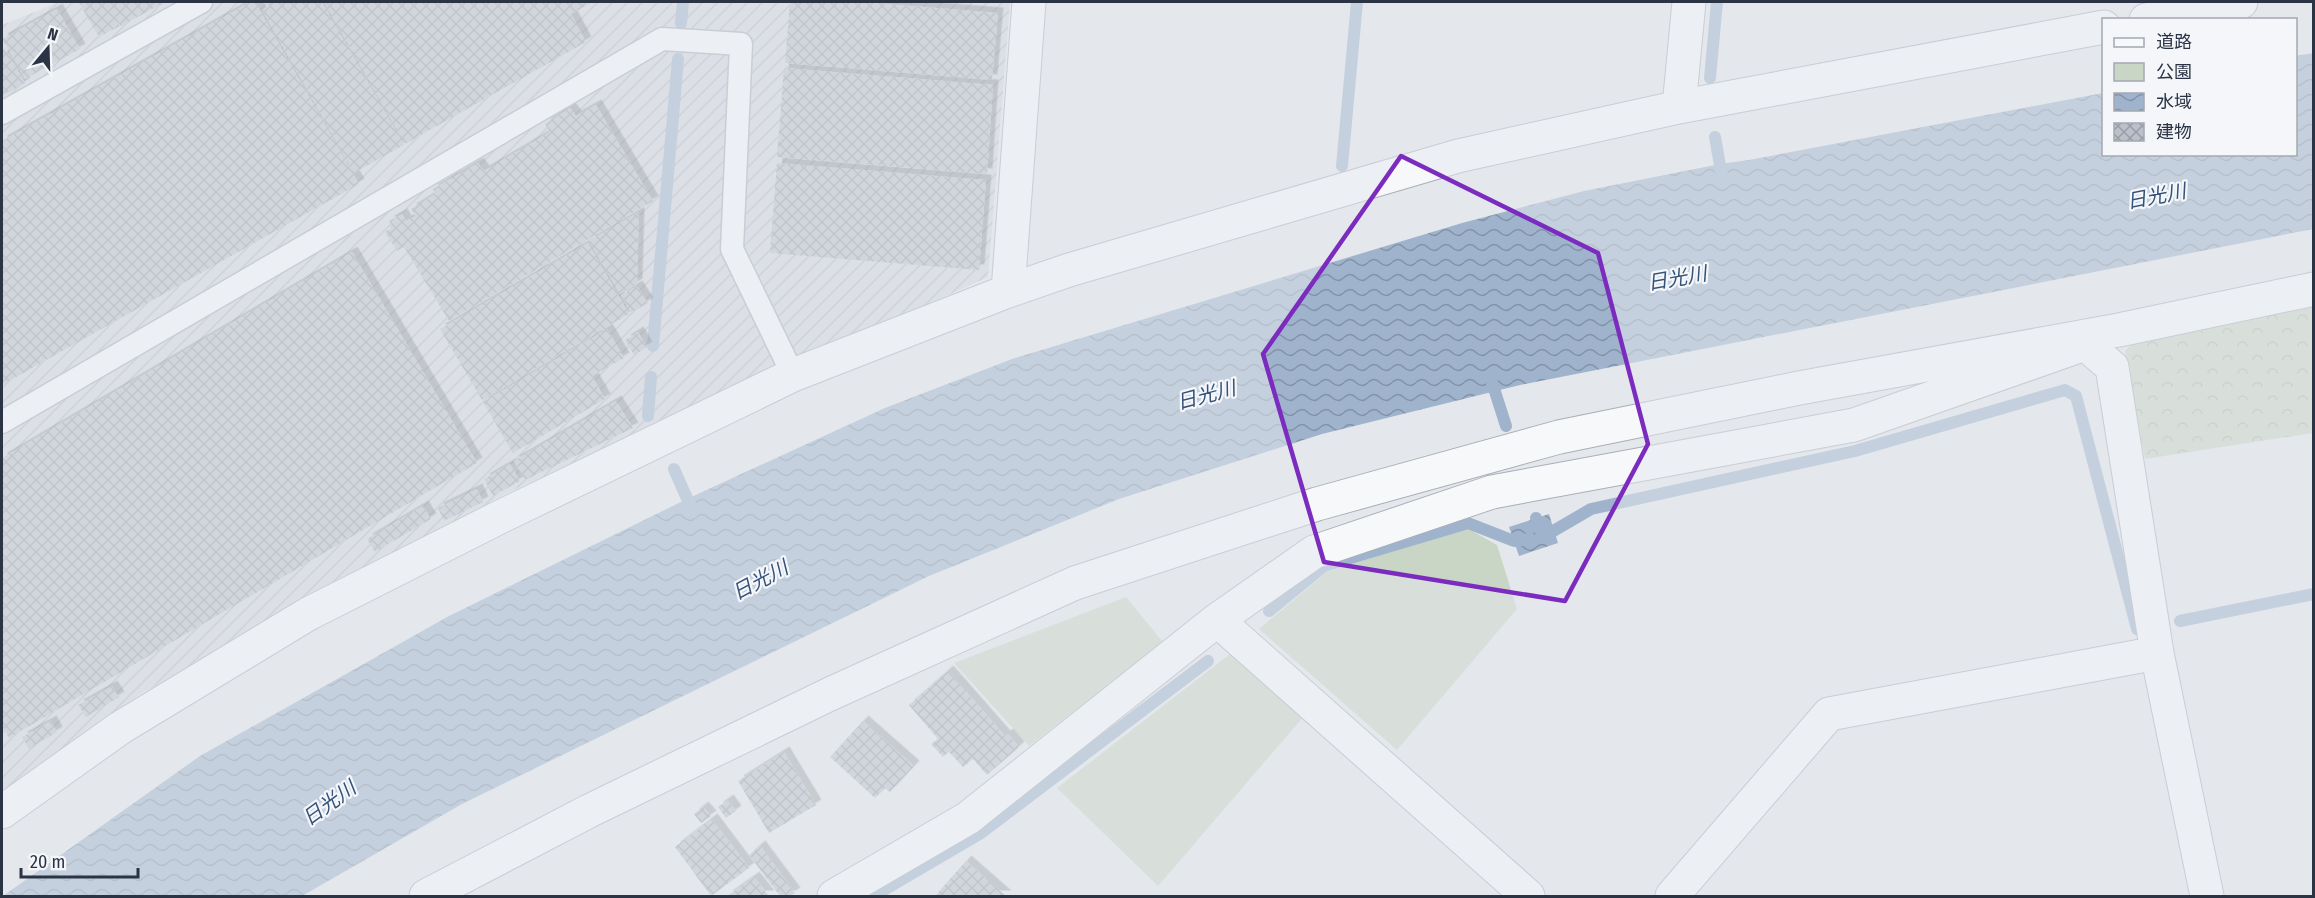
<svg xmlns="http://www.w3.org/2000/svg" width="2315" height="898" font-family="'Fira Sans Condensed','Noto Sans JP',sans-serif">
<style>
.industrial{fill:url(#industrial-furrows)}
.green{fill:#c9d6c5}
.forest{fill:url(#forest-crowns)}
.water{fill:url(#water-waves)}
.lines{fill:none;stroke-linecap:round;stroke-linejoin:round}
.stream{stroke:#9fb4cc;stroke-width:12}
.building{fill:url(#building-cross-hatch);filter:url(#shadow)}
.lane-casing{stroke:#a9aeb7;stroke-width:25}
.street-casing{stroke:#a9aeb7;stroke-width:35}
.lane{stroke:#f7f8fa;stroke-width:22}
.street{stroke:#f7f8fa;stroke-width:33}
.marked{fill:none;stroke:#7b2cbf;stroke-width:4.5;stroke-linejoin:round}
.labels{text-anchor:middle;stroke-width:4.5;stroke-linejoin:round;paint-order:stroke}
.water-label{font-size:20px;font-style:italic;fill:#34527a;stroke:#f4f6f9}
</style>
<defs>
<pattern id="industrial-furrows" width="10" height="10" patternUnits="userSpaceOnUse" patternTransform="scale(1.5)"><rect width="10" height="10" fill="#d2d6de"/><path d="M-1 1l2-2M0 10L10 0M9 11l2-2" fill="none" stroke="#b4b8c0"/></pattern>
<pattern id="forest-crowns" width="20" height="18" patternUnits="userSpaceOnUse" patternTransform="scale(1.5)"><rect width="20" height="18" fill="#c9d6c5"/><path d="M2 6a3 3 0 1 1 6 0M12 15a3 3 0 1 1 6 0" fill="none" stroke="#adb8ab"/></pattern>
<pattern id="water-waves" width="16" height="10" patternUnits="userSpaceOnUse" patternTransform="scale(1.5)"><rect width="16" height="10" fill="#9fb4cc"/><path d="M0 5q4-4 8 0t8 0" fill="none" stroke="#8293a7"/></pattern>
<pattern id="building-cross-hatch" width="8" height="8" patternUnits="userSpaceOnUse" patternTransform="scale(1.5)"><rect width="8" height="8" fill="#bbc0ca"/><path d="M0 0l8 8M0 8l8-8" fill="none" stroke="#989da6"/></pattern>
<filter id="shadow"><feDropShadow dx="5.5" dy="-5.5" stdDeviation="0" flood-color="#0004"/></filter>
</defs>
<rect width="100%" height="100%" fill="#e4e7ec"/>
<!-- industrial -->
<path class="industrial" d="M59 2H1010L988 277 509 492 140 694 2 794V25Z"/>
<!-- green -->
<path class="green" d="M1467 528 1497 545 1517 609 1397 750 1259 629 1327 572Z
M1126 597 1163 642 1029 746 954 663Z
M1230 654 1241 659 1305 715 1158 886 1057 788Z"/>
<!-- forest -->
<path class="forest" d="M2313 297V433L2145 459 2125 351 2143 331Z"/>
<!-- water -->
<path class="water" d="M2313 53V229L1520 385 1322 434 1119 499 929 576 462 804 302 896H3L200 756 449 616 687 499 885 408 1012 359 1462 223 1584 191 1720 164 1749 160 2103 93 2104 154H2296V56Z
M1549 514 1558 543 1519 556 1509 527Z"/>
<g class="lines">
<!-- stream -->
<path class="stream" d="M681 23 683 2
M1710 78 1717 2
M1715 137 1722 177
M1342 166 1357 2
M653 346 678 59
M1490 376 1506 426
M648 416 651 377
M674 469 693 512
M1536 518 1543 537 1591 509 1855 451 2065 390 2076 396 2137 629
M1269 611 1324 566 1468 523 1514 541 1530 539
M2180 621 2314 594
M877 894 981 833 1208 661"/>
</g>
<!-- building -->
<path class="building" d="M82 2H106L120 26 99 37 79 3Z
M107 2H165L121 26Z
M250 2H255L359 184 2 385V141Z
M276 2H322L404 145 354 173 262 10Z
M324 2H593L571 14 586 42 405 144Z
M790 2H862L998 13 992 80 785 63Z
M57 9 80 49 25 79 2 39Z
M5 48 25 83 2 96V50Z
M784 68 993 85 987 174 777 157Z
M596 105 653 201 449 321 404 247 397 251 385 232 393 227 389 221 402 214 406 221 415 216 411 209 435 194 433 189 478 163 484 171 550 132 545 124 570 108 576 116Z
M777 163 986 180 979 270 770 253Z
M639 212 637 284 620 294 589 241Z
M588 243 629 314 482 400 440 329Z
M352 252 477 463 9 738 2 726V458Z
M637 286 648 303 631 313 621 295Z
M607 329 624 358 592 376 605 399 513 453 483 402Z
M638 332 647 347 634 355 625 340Z
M616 401 633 428 525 480 514 461Z
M510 464 520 481 493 496 484 479Z
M477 489 483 502 444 521 438 508Z
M423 506 431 519 375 552 367 539Z
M948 671 1005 736 1008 734 1019 747 987 775 973 759 963 767 949 752 943 757 931 744 938 739 909 705Z
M112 686 119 697 86 717 78 705Z
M51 721 57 732 29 749 22 737Z
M863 721 914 766 890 792 885 788 875 798 830 757Z
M784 752 816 805 769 833 738 781Z
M728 800 736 811 726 818 718 807Z
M703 807 711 816 701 823 694 814Z
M712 819 749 868 711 896 675 847Z
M760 846 795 893 790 896H780L749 855Z
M966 861 1006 896H938L936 895Z
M754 877 769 896H727Z"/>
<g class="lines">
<!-- lane casing -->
<g class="lane-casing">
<path id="lane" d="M2 113 201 2
M2 422 662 39 741 44 732 249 793 375"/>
</g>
<!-- street casing -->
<g class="street-casing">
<path id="street" d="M2146 20 2241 2
M1679 107 1689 2
M1008 291 1029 2
M1217 620 1528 896
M2 812 120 728 308 614 502 516 793 375 1008 291 1069 270 1458 156 1679 107 2104 27
M426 896 589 811 830 694 1075 583 1317 504 1559 437 1799 388 2119 330 2314 289
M834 896 968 818 1217 620 1314 552 1492 492 1854 425 2085 344 2112 367 2157 653 2207 896
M1672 896 1829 714 2157 653"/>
</g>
<!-- lane -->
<use href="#lane" class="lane"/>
<!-- street -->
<use href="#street" class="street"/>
</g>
<!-- marked area -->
<path d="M0 0H2315V898H0ZM1401 156 1598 253 1648 444 1565 601 1324 562 1263 354Z" fill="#e4e7ec" fill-opacity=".55" fill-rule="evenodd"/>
<path class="marked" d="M1401 156 1598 253 1648 444 1565 601 1324 562 1263 354Z"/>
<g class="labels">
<!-- water labels -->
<g class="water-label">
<text transform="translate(2156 196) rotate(-11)" y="7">日光川</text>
<text transform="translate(1677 278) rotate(-10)" y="7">日光川</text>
<text transform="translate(1206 395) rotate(-15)" y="7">日光川</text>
<text transform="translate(760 580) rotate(-28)" y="7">日光川</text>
<text transform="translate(329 803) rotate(-36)" y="7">日光川</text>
</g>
</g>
<!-- border -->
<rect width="2315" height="898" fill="none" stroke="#2b3445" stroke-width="6"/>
<!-- legend -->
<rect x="2102" y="18" width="195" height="138" fill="#f4f6f9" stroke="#a4a8b1" stroke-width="1.5"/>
<rect x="2114" y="38" width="30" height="9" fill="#f7f8fa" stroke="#a4a8b1" stroke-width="1.5"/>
<text x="2156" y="48" font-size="18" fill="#2b3445">道路</text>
<rect x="2114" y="63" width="30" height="18" fill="#c9d6c5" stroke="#a4a8b1" stroke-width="1.5"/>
<text x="2156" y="78" font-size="18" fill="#2b3445">公園</text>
<rect x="2114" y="93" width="30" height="18" fill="url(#water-waves)" stroke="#a4a8b1" stroke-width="1.5"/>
<text x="2156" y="108" font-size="18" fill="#2b3445">水域</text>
<rect x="2114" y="123" width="30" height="18" fill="url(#building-cross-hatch)" stroke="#a4a8b1" stroke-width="1.5"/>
<text x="2156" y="138" font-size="18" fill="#2b3445">建物</text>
<!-- north arrow -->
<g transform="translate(48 48) rotate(19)" stroke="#f4f6f9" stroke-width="4.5" paint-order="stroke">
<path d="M0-4.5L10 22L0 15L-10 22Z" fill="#2b3445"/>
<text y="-9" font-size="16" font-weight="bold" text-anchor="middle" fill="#2b3445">N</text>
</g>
<!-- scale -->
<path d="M21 868v9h117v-9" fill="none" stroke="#2b3445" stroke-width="3"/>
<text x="30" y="868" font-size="18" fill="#2b3445" stroke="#f4f6f9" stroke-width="4.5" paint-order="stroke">20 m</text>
</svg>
